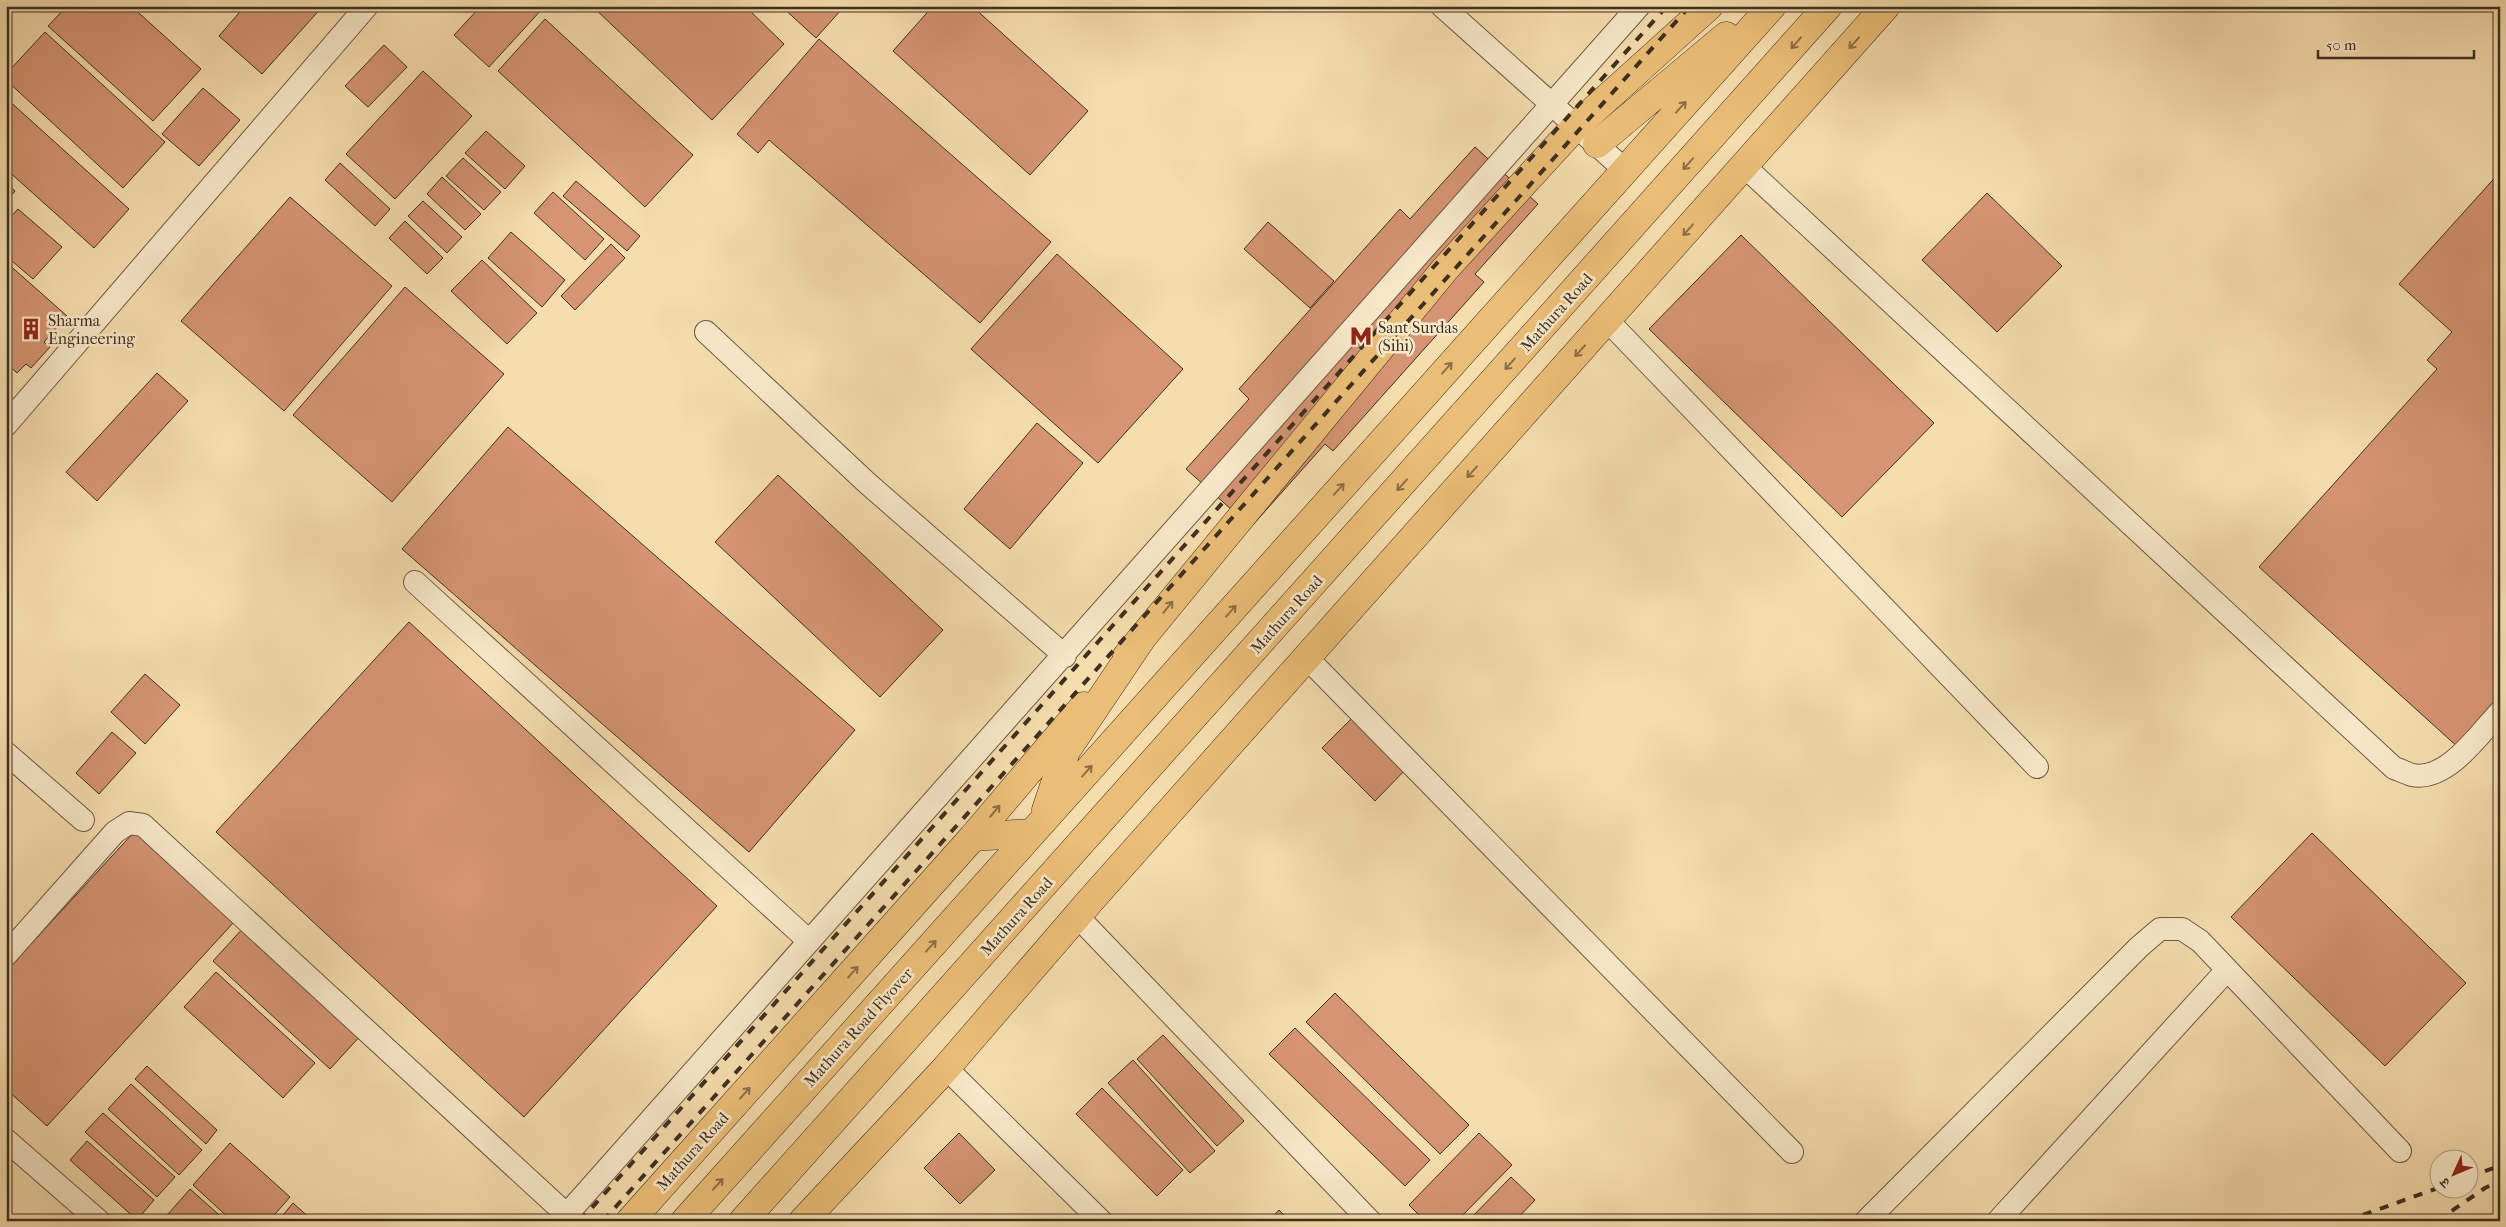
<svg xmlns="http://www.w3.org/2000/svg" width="2506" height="1227" font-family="'IM FELL French Canon','Noto Serif Devanagari',serif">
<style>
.building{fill:#d59473;stroke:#3e2f20}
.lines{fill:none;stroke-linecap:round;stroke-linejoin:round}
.minor-casing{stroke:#6c5a44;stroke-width:24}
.major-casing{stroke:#3e2f20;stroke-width:29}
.highway-casing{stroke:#3e2f20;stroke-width:29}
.minor{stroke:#f9e9ca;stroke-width:22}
.major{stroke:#ebbe77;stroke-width:28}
.highway{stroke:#ebbe77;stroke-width:28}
.rail{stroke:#3e2f20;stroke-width:4;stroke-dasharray:9 9;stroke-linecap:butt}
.oneway{stroke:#8c6f47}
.labels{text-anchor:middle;stroke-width:5;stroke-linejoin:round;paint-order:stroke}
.street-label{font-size:16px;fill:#3e2f20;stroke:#f9e9ca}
.poi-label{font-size:16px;fill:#3e2f20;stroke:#f9e9ca;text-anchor:start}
</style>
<rect width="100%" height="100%" fill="#f6ddae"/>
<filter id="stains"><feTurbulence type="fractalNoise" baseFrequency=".004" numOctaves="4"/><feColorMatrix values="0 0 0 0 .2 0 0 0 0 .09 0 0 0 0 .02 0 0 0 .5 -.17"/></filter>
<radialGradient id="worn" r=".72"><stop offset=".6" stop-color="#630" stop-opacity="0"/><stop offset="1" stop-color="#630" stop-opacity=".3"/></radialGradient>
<!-- building -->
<path class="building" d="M67 6H131L201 69 153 121 48 26Z
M245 6H323L262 74 219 36Z
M481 6H543L544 7 489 67 454 35Z
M592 6H745L784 44 712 120Z
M781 6H819L823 10 826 6H837L841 10 816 38Z
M933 6H972L1088 111 1030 175 893 51Z
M545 19 693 155 645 207 498 71Z
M45 32 165 142 123 188 6 80V74Z
M819 39 1051 242 980 323 769 140 758 153 737 134Z
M384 45 407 67 368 107 345 86Z
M423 71 472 116 395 199 346 154Z
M203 88 240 120 199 166 162 134Z
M6 98 129 209 94 248 6 169Z
M486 131 525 166 505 189 465 153Z
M1475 147 1538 204 1475 274 1484 282 1333 451 1325 444 1251 527 1186 469 1249 399 1239 389 1400 209 1410 219Z
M463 158 501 192 484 210 446 176Z
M340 163 390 209 375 226 325 180Z
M2500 172V705L2460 749 2259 567 2437 369 2427 360 2452 332 2399 284Z
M442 177 481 214 465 230 427 194Z
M576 181 640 236 627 251 563 196Z
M6 183 15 191 6 202Z
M553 192 604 239 585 260 534 213Z
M1987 193 2062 266 1997 332 1922 260Z
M290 197 392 286 284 411 181 321Z
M423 201 462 237 447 253 408 216Z
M18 209 62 247 33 279 6 256V222Z
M405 221 443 258 427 274 389 238Z
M1268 222 1334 281 1310 308 1244 249Z
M511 232 565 280 542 307 488 258Z
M1741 235 1934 423 1842 517 1649 329Z
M611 244 625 258 575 310 561 296Z
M1057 254 1183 369 1098 463 971 349Z
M482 260 537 313 507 344 451 291Z
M6 262 67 316 44 342 50 347 31 368 26 364 17 373 6 363Z
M405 287 504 374 392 502 293 415Z
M157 373 188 401 97 501 66 472Z
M1037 423 1083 463 1010 549 964 509Z
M508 427 855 730 749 852 402 549Z
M778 475 943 630 880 697 715 542Z
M409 622 717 906 524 1117 216 832Z
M145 674 180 705 145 744 111 712Z
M1358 712 1410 765 1375 801 1322 748Z
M112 732 136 753 99 794 76 773Z
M135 831 234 922 47 1126 6 1089V971Z
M2312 833 2466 983 2385 1066 2231 917Z
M245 926 362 1034 330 1069 213 961Z
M216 972 315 1063 283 1098 184 1007Z
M1335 993 1469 1125 1440 1154 1306 1022Z
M1295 1028 1430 1160 1405 1186 1269 1054Z
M1163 1035 1244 1121 1217 1146 1137 1059Z
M1133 1060 1215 1151 1190 1173 1108 1083Z
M147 1066 217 1130 206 1144 135 1079Z
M131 1084 202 1150 179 1175 108 1109Z
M1102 1088 1183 1170 1157 1196 1076 1114Z
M103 1113 175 1177 157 1197 85 1132Z
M959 1133 995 1170 960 1204 924 1168Z
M1479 1133 1512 1165 1457 1221H1425L1409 1205Z
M87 1141 154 1200 137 1220 70 1160Z
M230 1143 290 1197 269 1221H232L193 1185Z
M1511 1177 1535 1200 1515 1221H1468Z
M190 1189 226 1221H162Z
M293 1203 313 1221H278Z
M1279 1210 1290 1221H1269Z"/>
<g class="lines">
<!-- minor casing -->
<g class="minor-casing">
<path id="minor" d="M1442 6 1625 170
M1744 166 2394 768C2400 770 2406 773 2412 775 2447 782 2479 734 2500 712
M1607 320 2037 767
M706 332 866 482 1065 656
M6 425 367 6
M415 582 809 941
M1307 658 1792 1152
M6 753 83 820
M1077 916 1370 1221
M6 955 115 832 129 823 143 825 567 1215
M946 1068 1101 1221
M6 1140 99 1221
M561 1221 1639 6
M1866 1221 2139 947 2160 929H2182L2200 941 2400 1151
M1998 1221 2227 970"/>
</g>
<!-- major casing -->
<g class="major-casing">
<path id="major" d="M1127 656 1446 268 1576 126 1709 6
M630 1221 973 837 1084 706
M803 1221 946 1068 1090 901 1886 6"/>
</g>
<!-- highway casing -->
<g class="highway-casing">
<path id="highway" d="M1597 144 1726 36
M1046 810 1066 751 1142 638
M973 837 1031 833
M685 1221 1772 6
M743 1221 1828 6"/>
</g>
<!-- minor -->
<use href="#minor" class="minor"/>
<!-- major -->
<use href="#major" class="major"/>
<!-- highway -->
<use href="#highway" class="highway"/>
<!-- rail -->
<path class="rail" d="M2468 1177 2500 1166
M580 1221 1667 6
M603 1221 1690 6
M2346 1221 2438 1188
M2437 1221 2485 1188 2500 1181"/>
</g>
<!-- one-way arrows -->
<defs><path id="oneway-shaft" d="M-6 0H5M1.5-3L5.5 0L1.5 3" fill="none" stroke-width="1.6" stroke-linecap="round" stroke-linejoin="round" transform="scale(1.25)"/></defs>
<g class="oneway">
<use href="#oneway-shaft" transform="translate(1796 43) rotate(132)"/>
<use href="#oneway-shaft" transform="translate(1854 43) rotate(132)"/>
<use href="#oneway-shaft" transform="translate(1681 107) rotate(-48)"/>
<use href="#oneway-shaft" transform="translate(1688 164) rotate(132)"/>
<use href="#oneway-shaft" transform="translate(1688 230) rotate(132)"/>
<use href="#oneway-shaft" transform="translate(1580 351) rotate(132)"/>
<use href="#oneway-shaft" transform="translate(1510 364) rotate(132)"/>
<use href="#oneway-shaft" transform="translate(1447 368) rotate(-48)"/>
<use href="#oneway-shaft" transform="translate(1472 472) rotate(132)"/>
<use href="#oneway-shaft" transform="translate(1402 485) rotate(132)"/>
<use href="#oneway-shaft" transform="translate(1339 489) rotate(-48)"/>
<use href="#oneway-shaft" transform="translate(1168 607) rotate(-51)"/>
<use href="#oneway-shaft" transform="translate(1231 611) rotate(-48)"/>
<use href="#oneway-shaft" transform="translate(1087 771) rotate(-48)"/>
<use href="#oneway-shaft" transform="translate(995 811) rotate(-50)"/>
<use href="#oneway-shaft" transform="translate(931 946) rotate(-48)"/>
<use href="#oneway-shaft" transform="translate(853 972) rotate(-48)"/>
<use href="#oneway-shaft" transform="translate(745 1093) rotate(-48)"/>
<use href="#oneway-shaft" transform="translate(718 1184) rotate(-48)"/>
</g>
<!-- icons -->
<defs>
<g id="building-bare" transform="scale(1.725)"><path d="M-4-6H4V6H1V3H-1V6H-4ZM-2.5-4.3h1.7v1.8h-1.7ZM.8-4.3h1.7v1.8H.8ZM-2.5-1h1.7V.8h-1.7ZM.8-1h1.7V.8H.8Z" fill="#8f2418" stroke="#f9e9ca" stroke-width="2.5" paint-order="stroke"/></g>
<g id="metro-bare" transform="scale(1.725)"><path d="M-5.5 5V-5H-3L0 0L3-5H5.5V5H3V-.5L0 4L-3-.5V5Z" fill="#8f2418" stroke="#f9e9ca" stroke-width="2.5" paint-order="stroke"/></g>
</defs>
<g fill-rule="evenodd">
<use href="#building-bare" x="31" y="329"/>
<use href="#metro-bare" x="1361" y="336"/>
</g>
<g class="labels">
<!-- street labels -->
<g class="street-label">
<text transform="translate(1556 312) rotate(-48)" y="6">Mathura Road</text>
<text transform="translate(1286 614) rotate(-48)" y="6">Mathura Road</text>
<text transform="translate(1016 916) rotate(-48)" y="6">Mathura Road</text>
<text transform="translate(858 1027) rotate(-48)" y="6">Mathura Road Flyover</text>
<text transform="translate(692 1151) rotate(-48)" y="6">Mathura Road</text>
</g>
<!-- poi labels -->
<g class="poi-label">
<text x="48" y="326">Sharma<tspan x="48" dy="18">Engineering</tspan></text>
<text x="1378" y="333">Sant Surdas<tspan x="1378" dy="18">(Sihi)</tspan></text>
</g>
</g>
<!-- margin -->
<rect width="2506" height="1227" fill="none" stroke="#f6ddae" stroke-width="25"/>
<rect x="8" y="8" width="2491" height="1212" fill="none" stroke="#3e2f20" stroke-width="2.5"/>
<rect x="12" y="12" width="2481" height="1202" fill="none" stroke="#3e2f20"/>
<!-- north arrow -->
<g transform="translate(2454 1174) rotate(226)"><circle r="24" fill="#f9e9ca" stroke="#ae9f86"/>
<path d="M0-4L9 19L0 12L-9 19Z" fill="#8f2418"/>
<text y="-8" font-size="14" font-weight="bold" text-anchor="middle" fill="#3e2f20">उ</text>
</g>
<!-- scale -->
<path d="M2318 50v8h156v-8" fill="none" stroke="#3e2f20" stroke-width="2.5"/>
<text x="2326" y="50" font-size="15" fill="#3e2f20" stroke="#f9e9ca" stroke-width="4" paint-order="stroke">50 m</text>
<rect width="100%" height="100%" filter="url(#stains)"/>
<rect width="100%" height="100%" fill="url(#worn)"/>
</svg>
